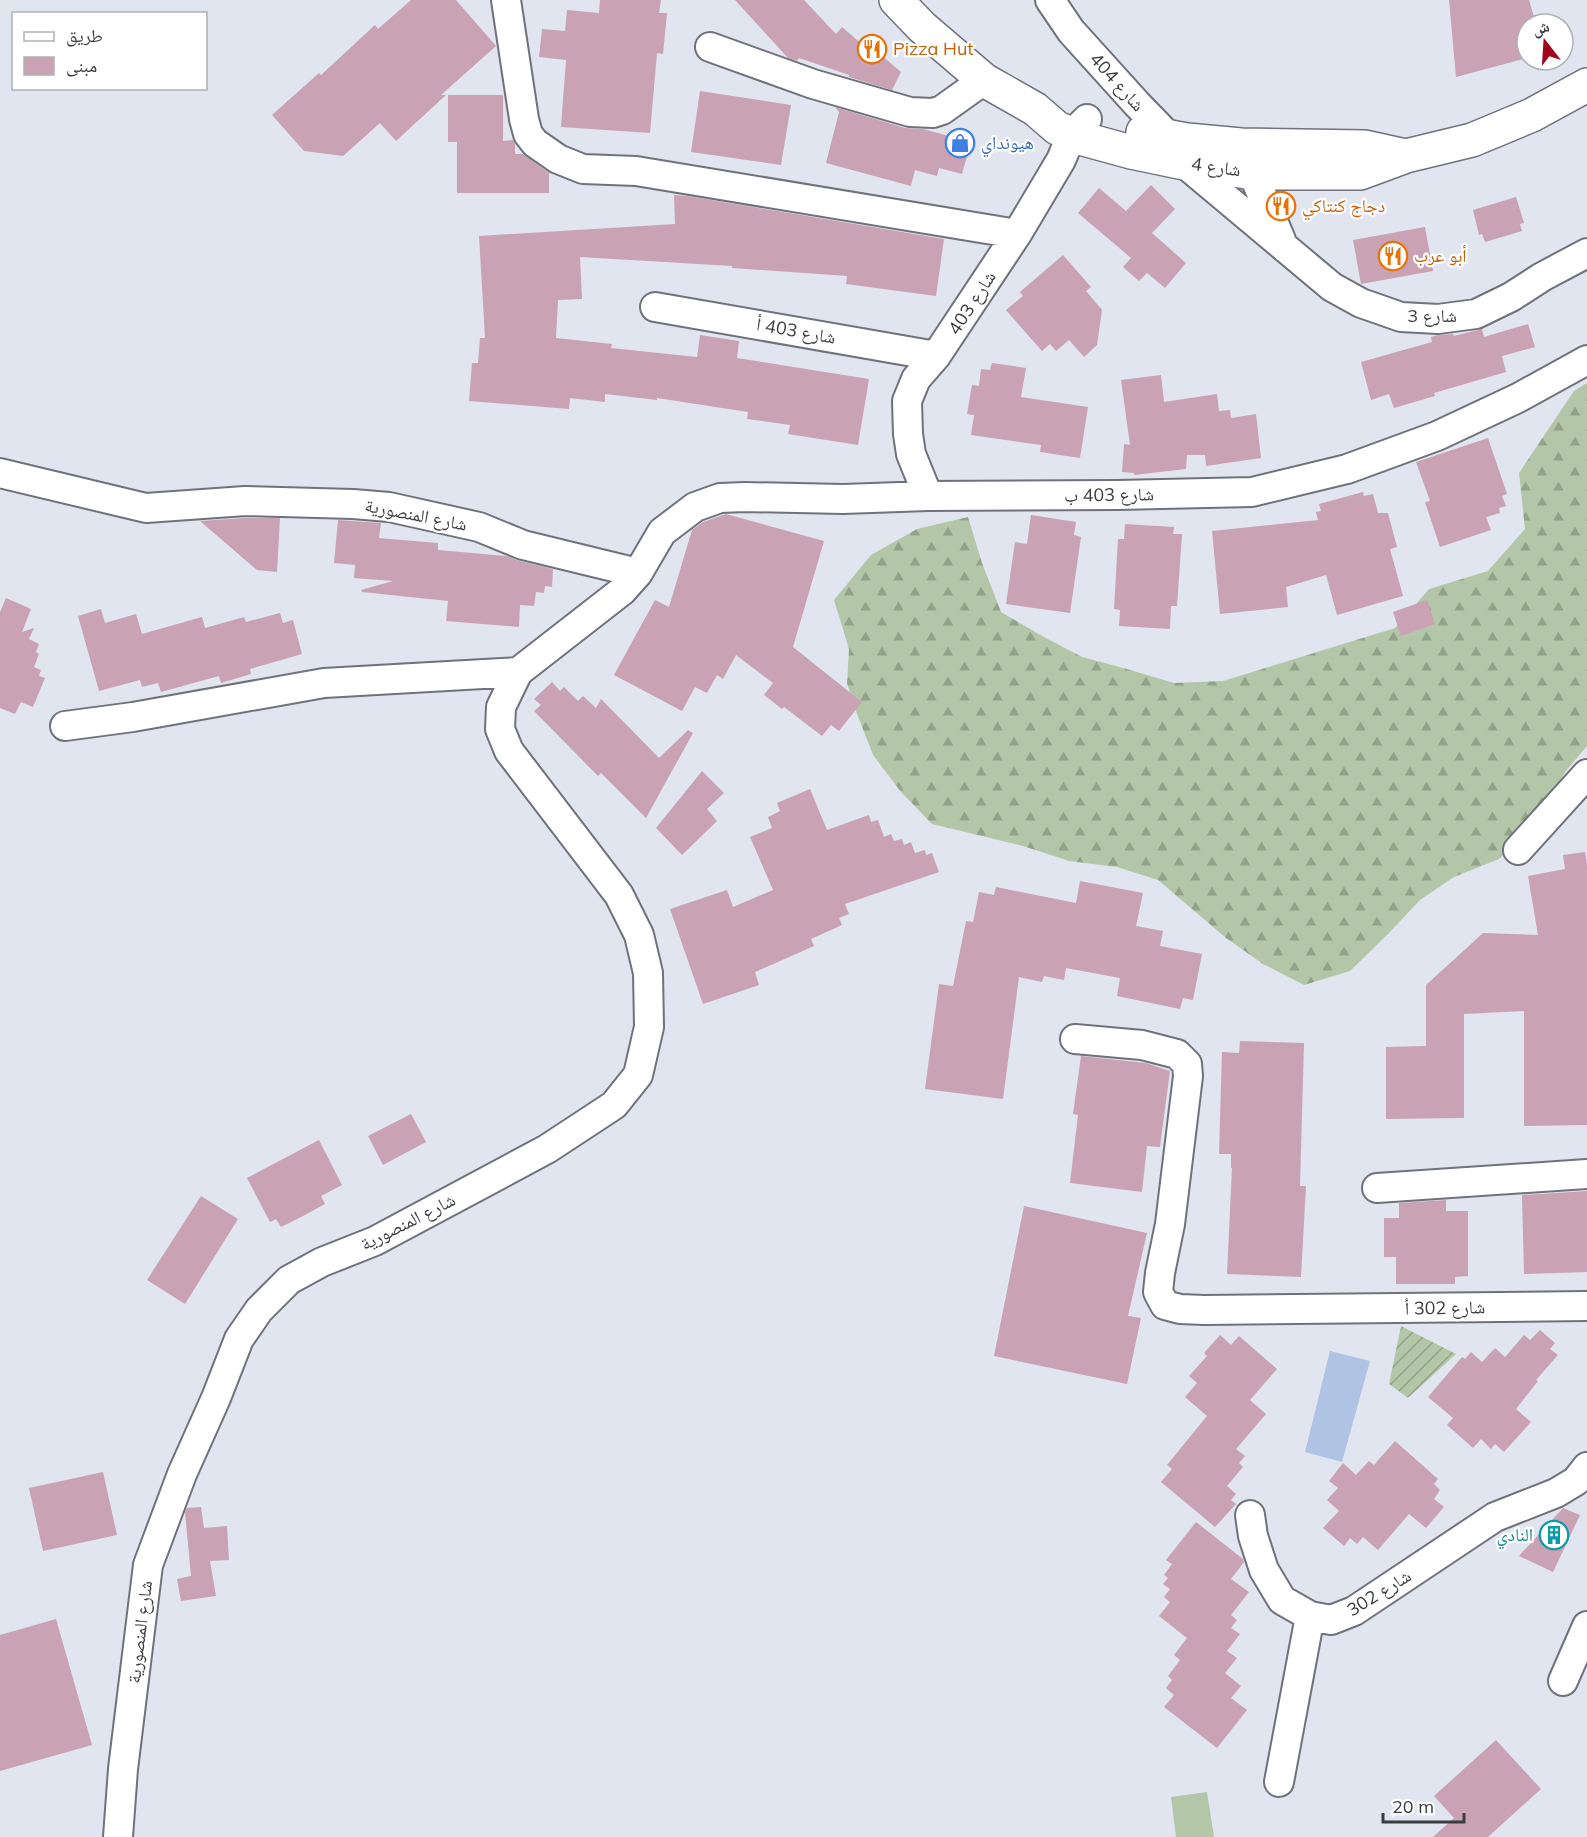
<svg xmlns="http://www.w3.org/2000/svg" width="1587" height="1837" font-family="Mulish,'Noto Naskh Arabic',sans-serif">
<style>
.forest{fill:url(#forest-firs)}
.garden{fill:url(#garden-furrows)}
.pitch{fill:#b3c7a8}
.water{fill:#afc3e5}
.building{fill:#c9a2b4}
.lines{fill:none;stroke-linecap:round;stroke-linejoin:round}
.minor-casing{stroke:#6f727b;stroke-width:32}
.secondary-casing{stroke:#6f727b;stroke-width:36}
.minor{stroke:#fff;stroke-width:28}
.secondary{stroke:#fff;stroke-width:33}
.labels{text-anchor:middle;stroke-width:4.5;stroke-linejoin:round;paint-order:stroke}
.food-label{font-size:18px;fill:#c56008;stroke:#fff;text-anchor:start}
.street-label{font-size:18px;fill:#3b3c40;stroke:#fff}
.shop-label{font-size:18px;fill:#366cbe;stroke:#fff;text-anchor:start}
.culture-label{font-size:18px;fill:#0d838f;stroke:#fff;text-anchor:end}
</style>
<defs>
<pattern id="forest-firs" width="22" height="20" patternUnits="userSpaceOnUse" patternTransform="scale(1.5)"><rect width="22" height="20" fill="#b3c7a8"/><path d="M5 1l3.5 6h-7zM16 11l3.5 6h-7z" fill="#93a38a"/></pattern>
<pattern id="garden-furrows" width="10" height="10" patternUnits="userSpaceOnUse" patternTransform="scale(1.5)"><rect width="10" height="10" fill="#b3c7a8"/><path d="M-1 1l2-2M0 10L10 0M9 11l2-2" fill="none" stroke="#93a38a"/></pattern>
</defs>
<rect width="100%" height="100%" fill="#e1e5ef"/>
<!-- forest -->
<path class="forest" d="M1587 383V746L1565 772 1538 822 1499 859 1454 877 1420 900 1388 934 1350 971 1304 985 1263 964 1226 938 1158 880 1117 867 1069 861 1023 846 932 824 901 792 873 755 854 706 847 683 849 649 834 600 871 555 917 529 968 517 982 563 1001 612 1042 636 1082 657 1127 669 1174 683 1223 681 1395 628 1429 589 1488 571 1525 529 1519 473 1574 391Z"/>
<!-- garden -->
<path class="garden" d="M1401 1326 1456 1354 1408 1398 1389 1384Z"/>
<!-- pitch -->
<path class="pitch" d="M1207 1792 1214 1837H1176L1171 1797Z"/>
<!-- water -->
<path class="water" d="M1330 1351 1370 1361 1342 1462 1305 1452Z"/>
<!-- building -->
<path class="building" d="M411 0H456L496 46 441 95H446L396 141 380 123 343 156 304 151 272 115 319 73 321 75 375 25 378 29Z
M600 0H661L659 13H667L663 54 657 53 650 133 561 127 566 60 539 57 542 29 565 31 567 10 599 13Z
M735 0H804L836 34 842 27 878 58 881 55 901 72 892 90 849 77V75L799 58 797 61 788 58Z
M1449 0H1529L1536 24H1527V58L1456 77Z
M700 91 791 105 781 165 691 152Z
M448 95H503V141L513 140 515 144V154H523L549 173V193H457V142H448Z
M835 107 905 128 923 129 960 139 969 149 962 174 939 168 937 176 915 170 911 186 826 163 839 112Z
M1151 185 1175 209 1152 233 1186 263 1165 288 1147 273 1139 281 1123 267 1131 258 1078 213 1099 188 1126 211Z
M674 195 687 196 944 239 936 296 846 284 847 276 732 268V266L580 257 582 299 558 300 556 338 612 344 611 348 697 357 700 335 739 341 737 358 869 379 858 445 788 434 790 425 747 419 748 412 657 398V400L605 394V402L570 398 569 409 469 401 472 363H478L480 338H485L479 236 675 224Z
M1516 197 1524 223 1520 224 1522 231 1485 242 1482 234 1479 235 1473 210Z
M1425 227 1433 271 1361 284 1353 240Z
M1063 255 1091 287 1086 291 1102 310 1097 345 1084 357 1069 340 1056 351 1050 344 1042 351 1006 310 1023 296 1020 292Z
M1528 324 1535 347 1502 356 1506 372 1434 393 1435 396 1394 408 1389 394 1371 400 1361 362 1432 342 1431 337 1438 335 1453 334 1454 336 1482 329 1484 337Z
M992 363 1026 368 1021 397 1088 407 1080 458 1040 452 1041 445 971 435 974 415 967 414 972 385 979 386 981 369 990 370Z
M1161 375 1164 402 1217 394 1219 411 1230 410 1231 418 1256 414 1261 458 1206 466 1205 455H1187L1186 469 1134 475V473L1122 472 1124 444 1130 445 1121 380Z
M1488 438 1507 494 1502 496 1506 506 1499 508 1500 513 1486 517 1491 530 1440 547 1425 502 1430 501 1416 462Z
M1363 492 1364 496 1373 494 1378 513H1388L1397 547 1390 549 1403 596 1337 615 1326 575 1286 587 1288 607 1220 614 1212 531 1318 520 1316 512 1321 511 1319 504Z
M726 514 824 541 793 647 862 702 839 731 831 725 822 736 784 707 782 709 764 695 773 683 736 655 723 679 717 675 707 693 695 687 682 711 614 675 655 600 669 607 692 530 703 522Z
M1031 515 1076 522 1074 535 1081 537 1070 613 1006 604 1015 542 1027 544Z
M245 518H280L277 572 257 570 200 521Z
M338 520 381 523 379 538 438 543V550L506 556 519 561 553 569 552 587 545 586 544 593 536 592 534 606 520 605 519 627 446 621 448 601 362 592 361 590 393 581 354 578 355 565 334 563Z
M1125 524 1174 527 1173 534H1182L1177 606H1171L1170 629 1119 626 1120 610 1114 609 1118 539H1124Z
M6 598 31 609 22 632 34 628 29 639 39 644 36 652 39 654 34 667 41 670 39 676 45 678 33 707 21 702 15 714 0 708V612Z
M1427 600 1435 624 1401 636 1393 612Z
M101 609 105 623 136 614 142 634 202 617 205 628 244 617 246 622 280 613 283 623 293 620 302 654 250 669 251 674 221 683 219 676 161 692 158 683 142 687 140 680 99 691 78 616Z
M552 682 560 691 564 687 578 701 583 696 596 708 601 699 659 758 688 730 693 733 646 818 601 773 598 776 534 711 541 705 534 699Z
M702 771 724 793 707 809 717 821 682 855 656 828Z
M810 789 827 830 869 815 871 822 878 820 884 837 891 834 894 841 902 839 904 845 911 842 915 853 925 850 926 855 932 853 939 872 845 904 849 914 839 918 842 925 811 939 814 946 755 972 759 985 703 1004 670 909 727 890 733 907 773 890 750 837 772 828 768 817 780 811 777 803Z
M1585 852 1587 865V1125L1524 1126V1011L1464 1014V1118L1386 1119V1047L1426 1046V985L1483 933 1538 935 1528 876 1565 869 1563 855Z
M1080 881 1143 893 1136 926 1163 931 1160 946 1202 954 1193 1000 1183 998 1180 1009 1117 996 1120 978 1066 968 1064 980 1044 976 1042 982 1019 977 1003 1099 925 1089 939 984 953 986 966 921 973 922 979 892 994 895 996 887 1076 903Z
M1240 1041 1304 1043 1300 1186H1306L1301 1277 1227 1274 1232 1168H1231V1154H1219L1222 1052 1239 1053Z
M1081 1056 1146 1063 1170 1071 1160 1147 1147 1146 1142 1192 1070 1183 1078 1115 1073 1114Z
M411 1114 426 1142 383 1165 368 1136Z
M319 1140 342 1185 321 1196 325 1204 303 1216 281 1227 276 1219 270 1222 247 1178Z
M1587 1191V1272L1524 1274 1522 1195Z
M201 1196 238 1219 185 1304 147 1280Z
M1446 1200V1211H1468V1276L1455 1277V1284H1396V1257H1384V1218H1399V1203Z
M1024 1206 1147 1233 1128 1316 1141 1318 1127 1384 994 1356Z
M1540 1330 1555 1343 1550 1349 1558 1355 1536 1380 1538 1381 1516 1409 1531 1422 1504 1452 1495 1444 1491 1449 1481 1439 1473 1448 1447 1425 1453 1418 1428 1397 1462 1357 1465 1359 1471 1352 1482 1362 1495 1348 1505 1357 1524 1335 1530 1340Z
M1220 1335 1231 1345 1239 1336 1277 1369 1250 1400 1266 1414 1236 1449 1245 1456 1239 1463 1243 1467 1227 1486 1236 1494 1231 1500 1236 1504 1215 1527 1161 1482 1172 1469 1167 1465 1207 1416 1185 1397 1197 1383 1189 1376 1207 1356 1204 1353Z
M1395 1441 1438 1479 1434 1484 1440 1490 1434 1499 1444 1507 1426 1528 1409 1514 1378 1550 1363 1537 1357 1544 1350 1538 1344 1546 1323 1528 1339 1511 1327 1500 1338 1488 1329 1481 1343 1463 1356 1475 1369 1461 1374 1465Z
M103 1472 117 1535 43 1551 29 1488Z
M201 1507 204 1528 227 1526 229 1560 210 1561 216 1596 181 1601 177 1579 191 1576 185 1512 187 1508Z
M1563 1508 1580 1515 1553 1572 1519 1556Z
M1196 1522 1243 1559 1244 1562 1231 1579 1249 1592 1231 1615 1237 1620 1231 1628 1240 1634 1227 1651 1237 1658 1225 1673 1241 1686 1231 1698 1247 1710 1217 1748 1164 1707 1174 1695 1166 1688 1172 1680 1168 1676 1180 1660 1174 1655 1187 1638 1159 1616 1170 1602 1164 1597 1170 1589 1163 1584 1168 1578 1164 1575 1172 1564 1166 1560Z
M56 1619 92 1745 0 1771V1635Z
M1496 1740 1541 1789 1488 1837H1433L1454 1818 1434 1796Z"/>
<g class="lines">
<!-- minor casing -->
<g class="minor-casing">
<path id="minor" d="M506 0 524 119 528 134 535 143 558 159 583 169 636 171 1017 234
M1050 0 1071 31 1137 104 1169 137 1184 163 1332 287 1361 303 1401 317 1438 319 1476 314 1511 297 1542 277 1587 253
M710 47 813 84 910 112 933 113 942 110 984 80
M1245 155 1281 240
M655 307 936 356
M0 473 146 508 245 501 353 504 389 507 479 527 523 545 638 573
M928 496 911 454 908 434 907 401 916 379 936 356 1017 234 1061 160 1072 134 1087 119
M65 726 133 717 324 683 518 672
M1518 850 1587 774
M1075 1039 1142 1045 1177 1054 1187 1064 1188 1076 1170 1224 1160 1273 1158 1292 1165 1305 1180 1309 1204 1310 1587 1306
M1377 1188 1587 1174
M1250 1515 1253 1536 1264 1570 1282 1600 1310 1616 1331 1620 1354 1611 1495 1517 1556 1493 1576 1481 1587 1467
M1563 1681 1587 1626
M1279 1782 1310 1616
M118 1837 123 1769 148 1565 182 1474 216 1398 239 1339 259 1310 289 1280 322 1262 375 1241 547 1149 614 1105 638 1075 649 1027 648 973 639 935 619 895 509 751 500 729 501 707 518 672 622 591 638 573 662 532 695 507 720 498 745 497 843 499 928 496 1117 495 1252 492 1347 469 1437 436 1518 398 1587 360"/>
</g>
<!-- secondary casing -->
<g class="secondary-casing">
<path id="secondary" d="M896 0 922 27 984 80 1035 109 1057 128 1080 138 1131 152 1184 163 1253 173H1360L1406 156 1472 140 1532 115 1587 85
M1143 132 1187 140 1241 145 1365 147 1406 156"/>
</g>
<!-- minor -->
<use href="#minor" class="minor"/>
<!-- secondary -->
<use href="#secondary" class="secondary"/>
</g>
<!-- icons -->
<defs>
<g id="restaurant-ring" transform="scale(1.5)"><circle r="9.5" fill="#fff" stroke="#e8710a" stroke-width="1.5"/><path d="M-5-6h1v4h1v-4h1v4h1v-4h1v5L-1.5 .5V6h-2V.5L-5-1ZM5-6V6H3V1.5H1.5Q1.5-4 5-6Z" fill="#e8710a"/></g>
<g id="shop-ring" transform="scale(1.5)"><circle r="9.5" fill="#fff" stroke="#3f7fe0" stroke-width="1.5"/><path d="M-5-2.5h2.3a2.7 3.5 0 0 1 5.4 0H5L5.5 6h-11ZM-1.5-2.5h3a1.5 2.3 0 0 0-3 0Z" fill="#3f7fe0"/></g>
<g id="building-ring" transform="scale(1.5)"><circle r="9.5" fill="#fff" stroke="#0f9aa8" stroke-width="1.5"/><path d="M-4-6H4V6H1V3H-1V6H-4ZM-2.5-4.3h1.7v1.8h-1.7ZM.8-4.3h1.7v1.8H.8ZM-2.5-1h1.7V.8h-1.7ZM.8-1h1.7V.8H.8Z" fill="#0f9aa8"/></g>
</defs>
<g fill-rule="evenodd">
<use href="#restaurant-ring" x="872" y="49"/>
<use href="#shop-ring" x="960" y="143"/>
<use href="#restaurant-ring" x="1281" y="206"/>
<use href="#restaurant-ring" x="1393" y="256"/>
<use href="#building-ring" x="1554" y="1535"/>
</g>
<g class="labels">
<!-- food labels -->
<g class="food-label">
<text x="893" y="55">Pizza Hut</text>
<text x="1302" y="212">دجاج كنتاكي</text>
<text x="1414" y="262">أبو عرب</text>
</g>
<!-- street labels -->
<g class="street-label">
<text transform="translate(1117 82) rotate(48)" y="6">شارع 404</text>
<text transform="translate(1216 167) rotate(8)" y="6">شارع 4</text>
<text transform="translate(972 303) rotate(-57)" y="6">شارع 403</text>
<text x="1432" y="322">شارع 3</text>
<text transform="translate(796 331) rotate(10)" y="6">شارع 403 أ</text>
<text transform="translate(1109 495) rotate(-1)" y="6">شارع 403 ب</text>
<text transform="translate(416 515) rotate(11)" y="6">شارع المنصورية</text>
<text transform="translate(408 1222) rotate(-27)" y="6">شارع المنصورية</text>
<text transform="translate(1445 1308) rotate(-1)" y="6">شارع 302 أ</text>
<text transform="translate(1379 1593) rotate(-32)" y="6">شارع 302</text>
<text transform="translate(140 1632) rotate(-83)" y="6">شارع المنصورية</text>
</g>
<!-- shop labels -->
<g class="shop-label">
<text x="981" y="149">هيونداي</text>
</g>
<!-- culture labels -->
<g class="culture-label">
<text x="1533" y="1541">النادي</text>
</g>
</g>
<!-- legend -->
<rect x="12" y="12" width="195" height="78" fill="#ffffff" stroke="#b1b1b3" stroke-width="1.5"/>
<rect x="24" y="32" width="30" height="9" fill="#ffffff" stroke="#b1b1b3" stroke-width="1.5"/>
<text x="66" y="42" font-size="18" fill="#3b3c40">طريق</text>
<rect x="24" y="57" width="30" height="18" fill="#c9a2b4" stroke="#b1b1b3" stroke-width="1.5"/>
<text x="66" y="72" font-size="18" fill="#3b3c40">مبنى</text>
<!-- north arrow -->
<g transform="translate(1545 42) rotate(343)"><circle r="28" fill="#ffffff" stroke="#b1b1b3" stroke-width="1.5"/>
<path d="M0-4.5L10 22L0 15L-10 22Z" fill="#a2051b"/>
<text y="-9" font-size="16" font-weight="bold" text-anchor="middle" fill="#3b3c40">ش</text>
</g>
<!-- scale -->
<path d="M1383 1813v9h81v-9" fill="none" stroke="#3b3c40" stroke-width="3"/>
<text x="1392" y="1813" font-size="18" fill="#3b3c40" stroke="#ffffff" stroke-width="4.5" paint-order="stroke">20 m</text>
</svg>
